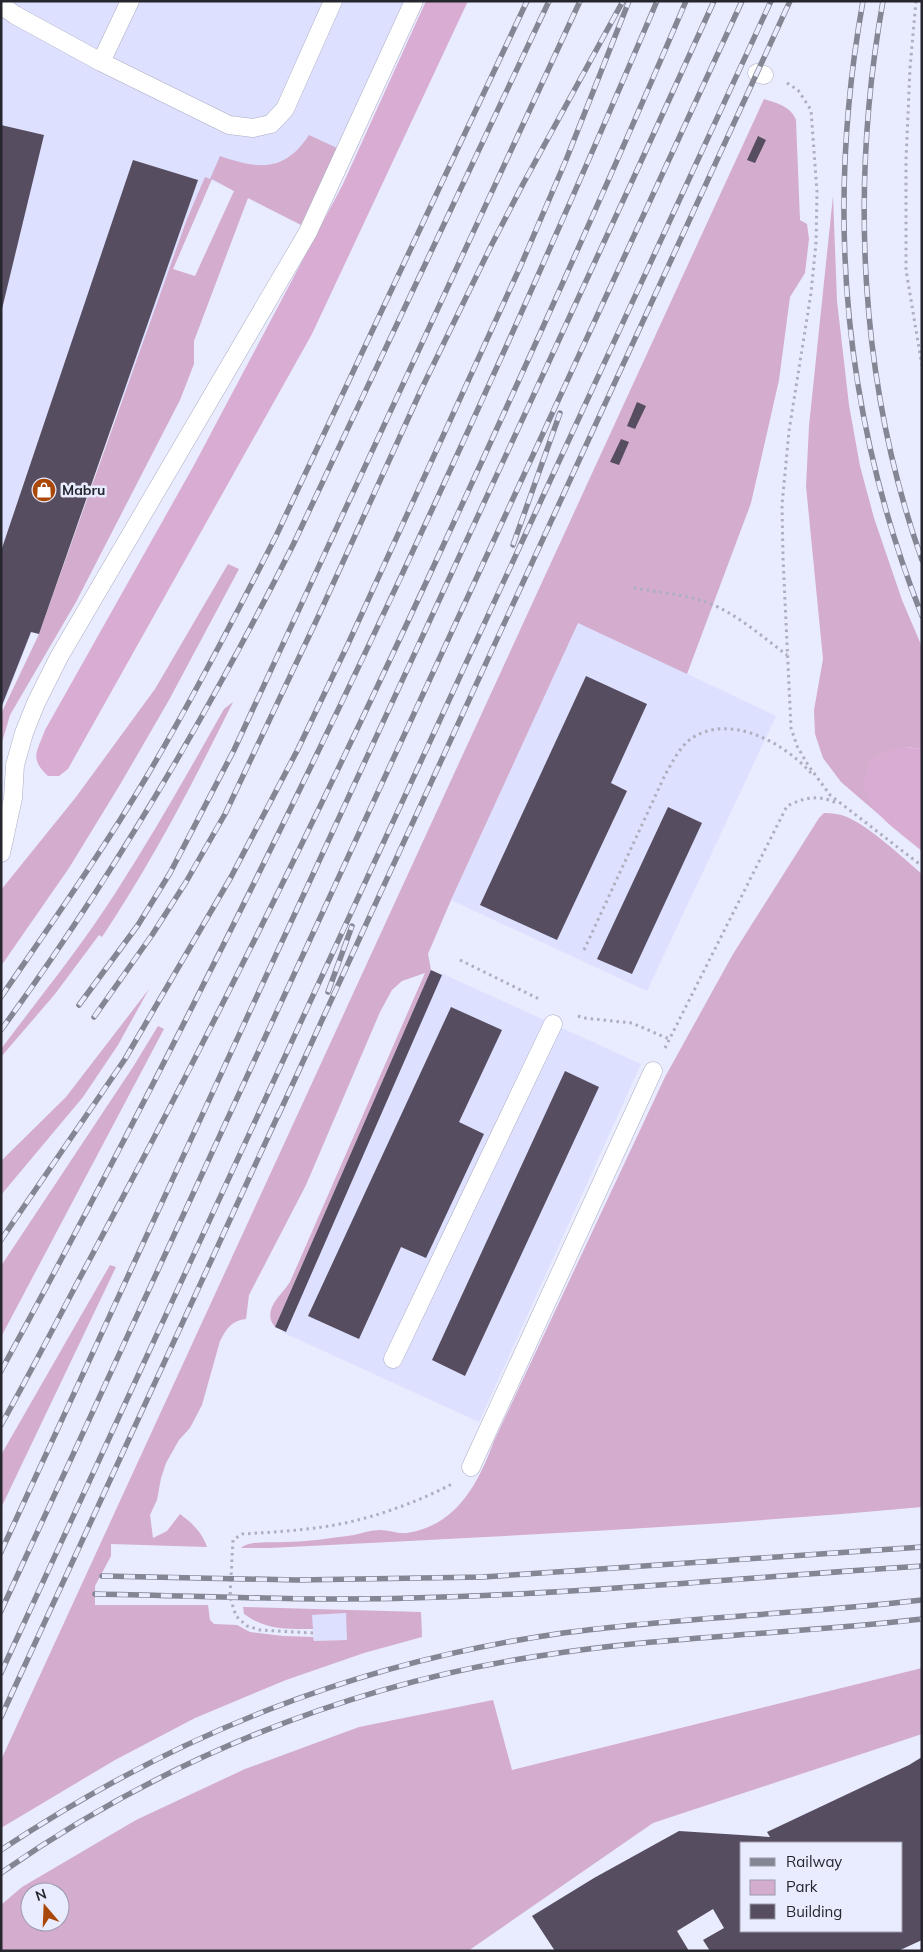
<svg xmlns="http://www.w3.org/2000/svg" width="923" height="1952" font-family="Mulish,sans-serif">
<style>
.built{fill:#dde0ff}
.green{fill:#d4acce;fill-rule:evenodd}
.forest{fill:#d9add3}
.building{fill:#564d60;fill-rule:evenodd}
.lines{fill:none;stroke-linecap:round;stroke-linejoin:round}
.service-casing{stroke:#aaacc2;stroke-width:19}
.path{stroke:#adafbe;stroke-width:3;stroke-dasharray:2.5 4;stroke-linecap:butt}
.service{stroke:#fff;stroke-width:18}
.rail-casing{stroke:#848693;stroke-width:5.5}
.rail{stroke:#e9ebfe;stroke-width:4;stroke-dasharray:11;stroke-linecap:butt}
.labels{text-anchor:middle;stroke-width:5;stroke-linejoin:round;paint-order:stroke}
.poi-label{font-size:14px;font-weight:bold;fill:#25262e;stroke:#e9ebfe;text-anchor:start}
</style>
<rect width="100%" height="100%" fill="#e9ebfe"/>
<!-- built -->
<path class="built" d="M1 1H404L301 225 211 180 173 269 1 711Z
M578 622 776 716 647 991 451 900Z
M431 970 441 975V973L641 1064 479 1422 282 1332 283 1330 275 1327Z
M346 1613 348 1640 313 1641 312 1615Z"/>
<!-- green -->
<path class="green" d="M764 99C776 103 791 106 796 120L800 220 807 224 809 239 805 273 790 297 779 380 751 503 687 674 578 623 451 900 428 954 431 970 275 1327C261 1310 281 1296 290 1282L425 973 402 981 392 990 380 1012 306 1185 249 1295 246 1319C232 1320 226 1329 220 1341L202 1405 190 1428 179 1440 166 1463 161 1478 157 1500 150 1515 153 1538 167 1531 180 1514C192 1523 202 1532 207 1547L111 1544V1556L95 1586V1605H208L210 1620 214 1624 237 1625 250 1632 283 1636 313 1637 314 1641 347 1640 346 1613 312 1615 313 1629C286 1629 266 1630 244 1614L243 1607 421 1612 422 1637 364 1653 286 1680 195 1718 115 1760 1 1828V1760Z
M309 135 337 148 301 225 248 198 194 341V364L180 400 76 602 10 715 1 746V714L39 634 187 219 205 177 210 179 220 156C258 169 284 173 309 135ZM212 179 234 191 195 276 173 269Z
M833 196 837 301 849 405 860 466 874 518 902 600 922 647V749L906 747 868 799 884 819 841 782 823 758 815 734 814 710 823 659 806 486 809 426Z
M228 564 239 569 169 700 121 783 69 868 1 966V890L76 797 155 689Z
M233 702C193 783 152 862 102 937L99 935 55 994 1 1057V1049C40 997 81 947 116 892 154 833 189 771 224 709Z
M824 813C832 813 840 814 847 817 869 826 903 858 922 874V1507C705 1527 486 1537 269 1548H241C248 1540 275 1543 285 1542 308 1542 331 1538 354 1535 362 1533 372 1530 380 1530 389 1530 398 1534 407 1533 457 1525 478 1484 494 1441L665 1077 733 954 819 818Z
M149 989 118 1045 83 1097 1 1195V1161L66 1097Z
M158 1026 164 1029 1 1337V1266L133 1067Z
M110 1265 116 1267 1 1508V1455Z
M922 1668V1734L653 1823 468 1951H1V1905L22 1887 136 1820 245 1769 359 1727 493 1700 512 1770ZM30 1892H60V1922H30Z"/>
<!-- forest -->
<path class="forest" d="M426 1H468L312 334 68 769 59 776H48C29 758 37 752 45 730L193 467 343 184Z
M906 747 922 749V851C903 835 868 812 863 787 862 782 865 776 866 772 871 754 890 750 906 747Z"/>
<!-- building -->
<path class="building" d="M1 125 44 135 2 309 1 308Z
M758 136 766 140 755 163 747 160Z
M133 160 198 180 39 634 31 632 1 708V551Z
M637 402 646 406 635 429 627 426Z
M621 439 629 442 619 465 610 462Z
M586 676 647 704 611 783 627 791 557 940 480 905Z
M668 807 702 823 632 974 597 959Z
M431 970 442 975 286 1332 275 1327Z
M451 1007 502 1030 459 1122 484 1134 426 1258 401 1247 359 1339 308 1316Z
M565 1071 599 1087 465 1376 432 1360Z
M922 1757V1940L898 1951H710L703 1940 724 1928 713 1909 677 1931 689 1951H555L532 1916 594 1878 679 1831 770 1837 767 1832 909 1765ZM742 1843H902V1931H742Z"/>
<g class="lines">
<!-- service casing -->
<g class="service-casing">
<path id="service" d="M1 5 15 15 101 62 130 1
M101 62 229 125 253 128 271 124 285 109 333 1
M757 73 764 75
M1 853 13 798 15 765 24 733 36 703 59 657 308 232 414 1
M393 1359 553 1024
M471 1467 653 1071"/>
</g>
<!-- path -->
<path class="path" d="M916 1 910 68 906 160V270L922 366
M787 83 798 90 811 110 817 192 816 243 811 293 789 431 782 505 783 558 791 728 797 746 808 765 830 795 922 866
M634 588C656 592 681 594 703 601 734 611 761 636 787 655
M584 950 665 775C672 763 680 746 692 738 731 713 784 743 811 773
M460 960 541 1000
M578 1016 584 1018 632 1023 669 1039
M665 1048 787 806C803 798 819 794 836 803
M313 1633 260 1630 247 1626 236 1616 230 1597 233 1540 242 1534C276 1532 311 1530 345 1523 382 1515 419 1501 452 1484"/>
<!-- service -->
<use href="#service" class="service"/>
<!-- rail casing -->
<g class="rail-casing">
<path id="rail" d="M863 1C825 212 843 416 922 616
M883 1C850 186 859 383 922 560
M513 545 560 413
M328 992 352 926
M1 997C51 924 102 852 147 776 193 698 235 617 276 536L527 1
M79 1005 138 925 170 873 234 750 580 1
M94 1017 152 935 186 882 225 814 318 617 422 388 491 246 523 184 623 1
M1 1030C113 877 208 714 293 545L549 1
M278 1116 790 1
M1 1240 125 1059 231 877 298 749 348 644 521 265 566 160 629 1
M1 1371C244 926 459 467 657 1
M1 1425C32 1370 61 1313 91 1257 211 1033 323 805 430 574 518 384 604 194 686 1
M1 1552 633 179 714 1
M102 1576 297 1580 483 1577 922 1547
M95 1594C200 1596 306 1601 411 1598 582 1594 752 1577 922 1566
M1 1611 742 1
M1 1673 771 1
M1 1717 280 1111
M1 1850C174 1735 357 1662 563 1633 682 1617 803 1614 922 1600
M1 1873C161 1761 346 1685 539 1656 665 1636 794 1634 922 1619"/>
</g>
<!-- rail -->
<use href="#rail" class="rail"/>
</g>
<!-- icons -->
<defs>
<g id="shop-disc" transform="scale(1.25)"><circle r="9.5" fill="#aa4809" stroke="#e9ebfe"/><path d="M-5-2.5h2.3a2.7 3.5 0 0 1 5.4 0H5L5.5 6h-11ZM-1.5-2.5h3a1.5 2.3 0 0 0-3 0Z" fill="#fff"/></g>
</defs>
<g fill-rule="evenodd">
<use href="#shop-disc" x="44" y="490"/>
</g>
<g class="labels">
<!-- poi labels -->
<g class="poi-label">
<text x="62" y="495">Mabru</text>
</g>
</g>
<!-- border -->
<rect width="923" height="1952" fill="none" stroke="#25262e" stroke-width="5"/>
<!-- legend -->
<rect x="740" y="1842" width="162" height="90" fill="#e9ebfe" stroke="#9b9cab"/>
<rect x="750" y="1858" width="25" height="8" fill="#848693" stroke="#9b9cab"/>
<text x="786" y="1867" font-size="15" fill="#25262e">Railway</text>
<rect x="750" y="1880" width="25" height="15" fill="#d4acce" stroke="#9b9cab"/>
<text x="786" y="1892" font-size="15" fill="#25262e">Park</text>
<rect x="750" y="1904" width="25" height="15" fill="#564d60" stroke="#9b9cab"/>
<text x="786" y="1917" font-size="15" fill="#25262e">Building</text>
<!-- north arrow -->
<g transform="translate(45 1907) rotate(341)"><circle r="24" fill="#e9ebfe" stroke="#9b9cab"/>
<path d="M0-4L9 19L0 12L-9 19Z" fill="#aa4809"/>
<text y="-8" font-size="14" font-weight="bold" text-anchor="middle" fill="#25262e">N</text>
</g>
</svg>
